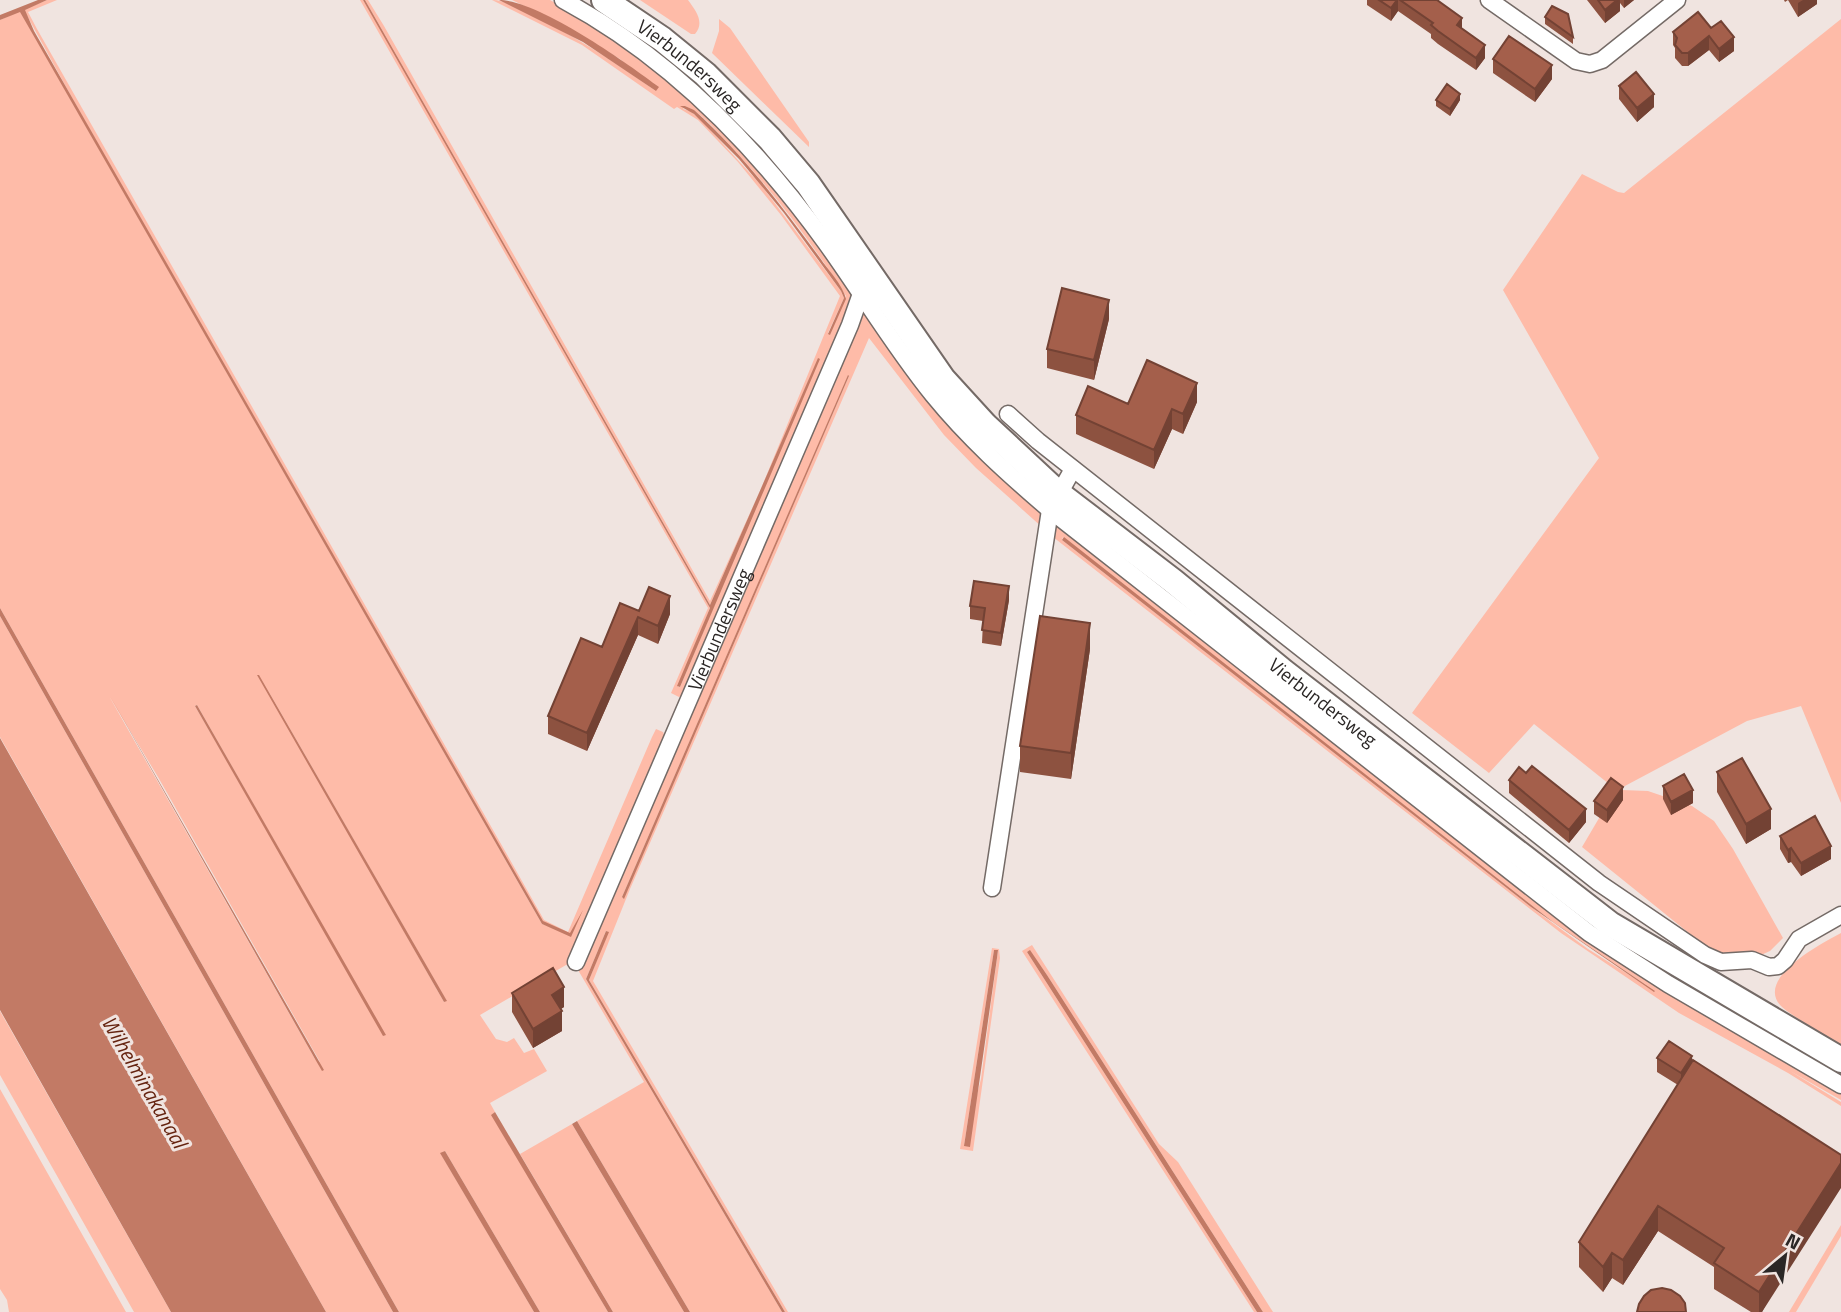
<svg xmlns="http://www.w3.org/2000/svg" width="1841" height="1312" font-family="'Titillium Web',sans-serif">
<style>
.green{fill:#febba8;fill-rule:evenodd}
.water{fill:#c27a65}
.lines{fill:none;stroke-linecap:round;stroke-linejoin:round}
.street-casing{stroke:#746a66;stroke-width:19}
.primary-casing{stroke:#746a66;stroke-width:28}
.street{stroke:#fff;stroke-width:16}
.primary{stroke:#fff;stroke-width:24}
.wall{fill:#8d5240}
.shaded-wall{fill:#734234}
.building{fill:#a45f4b;stroke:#734234;stroke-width:2}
.labels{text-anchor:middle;stroke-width:6;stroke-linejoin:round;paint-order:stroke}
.street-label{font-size:19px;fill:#2b2726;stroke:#f0e4e0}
.water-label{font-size:21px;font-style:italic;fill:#65230f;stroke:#f0e4e0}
</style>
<rect width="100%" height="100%" fill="#f0e4e0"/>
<!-- green -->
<path class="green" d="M47 0H57L28 12 37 29 505 851 544 920 568 932 652 737 656 729 663 732 667 742 571 966 566 965 480 1015 496 1039 507 1042 514 1038 524 1053 534 1049 547 1071 490 1103 495 1112 492 1115 608 1312H540L445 1151 441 1154 534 1312H399L0 608V20L20 11 542 924 570 934 543 922 77 107 25 12V9ZM259 675 446 1000 444 1002ZM109 696 158 777 320 1062 315 1059ZM197 705 385 1035 195 706Z
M360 0H363L371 13 710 608 678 687H680L818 359 710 605 365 0H368L384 26 710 601 760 491 840 296 781 215 738 162 698 120 677 107 674 109 582 45 492 0C503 0 513 6 523 11 570 32 613 61 656 91L620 59 563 25 512 0H550L595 25 683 90 770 179 857 299 688 693 679 697 671 693 708 608ZM685 106C702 113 713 128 726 141 770 188 811 241 846 296L830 334 828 333 844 298 841 291 761 185 700 119 690 111 683 109Z
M640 0H688C696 11 705 22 695 34H691Z
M719 19 730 28 809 142V147L712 53 719 31Z
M1841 19V803L1801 706 1747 721 1623 787 1622 790 1648 791 1692 806 1714 821 1733 849 1783 938 1770 951 1761 955 1725 956 1705 946 1582 847 1605 808 1619 792 1534 724 1489 773 1412 713 1599 458 1503 290 1582 174 1618 192 1624 193Z
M863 307 1043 511V528L976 468 944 435 869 338 630 889 593 981 788 1312H785L589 980 608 932 606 931 586 979 782 1312H690L577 1121 644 1082 578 970ZM848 376H849L624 898 622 897Z
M1059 523 1527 893 1841 1091V1100L1790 1071 1841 1102V1106L1788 1073 1679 1013 1561 933 1053 537 1055 526ZM1063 537 1553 922 1655 991 1588 949 1531 907 1062 540Z
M0 616 393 1312H326L0 737Z
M1841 933V1045C1828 1036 1789 1015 1780 1005 1756 977 1823 943 1841 933Z
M1032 945 1159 1144 1178 1162 1273 1312H1263L1047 975 1030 951 1027 952 1257 1312H1254L1022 951Z
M992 948 999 949 1000 958 973 1151 960 1149ZM994 950 998 951 997 958 981 1079 964 1146Z
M0 1011 171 1312H134L0 1075Z
M0 1089 126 1312H9L7 1300 0 1289Z
M572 1124 684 1312H613L520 1154Z
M1841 1225V1236L1796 1312H1789Z"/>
<!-- water -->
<path class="water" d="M38 0H47L25 10 34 31 543 921 570 933 583 910 571 937 542 924 20 12 0 20V15Z
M363 0H365L710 605 818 358 820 359 680 687 677 686 710 608Z
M499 0C538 0 626 62 659 87L656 91 583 42Z
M680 106H685L694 110C742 153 782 206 820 258 828 270 843 285 846 299L830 335 828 334 844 298 841 291 784 213 739 159 694 114Z
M848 375 849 376 624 899 622 897Z
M1064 537 1553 922 1655 991 1654 992 1531 907 1062 540Z
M0 608 399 1312H393L0 616Z
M257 675H259L447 1001 444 1002Z
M110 696 324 1070 322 1071 315 1059Z
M197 705 386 1035 383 1036 195 706Z
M0 738 326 1312H171L0 1010Z
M606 931 609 932 589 980 785 1312H782L586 979Z
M994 950H998L997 958 970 1147 964 1146Z
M1030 950 1047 975 1263 1312H1257L1027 952Z
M495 1112 613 1312H608L491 1115Z
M577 1121 690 1312H684L572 1124Z
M445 1151 540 1312H534L440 1153Z"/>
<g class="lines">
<!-- street casing -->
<g class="street-casing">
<g id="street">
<path d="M563 0C669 57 756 146 826 243 862 293 894 347 933 395 968 438 1008 474 1050 510L1589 933 1668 984 1841 1085"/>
<path d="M1489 0 1576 61 1590 64 1602 60 1677 0"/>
<path d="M1008 414 1038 441 1599 883 1705 955 1721 962 1752 960 1769 967 1778 966 1785 960 1799 939 1841 915"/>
<path d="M992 888 1050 510 1073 469"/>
<path id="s1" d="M576 962 850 325 863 288"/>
</g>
</g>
<!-- primary casing -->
<g class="primary-casing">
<g id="primary">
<path id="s2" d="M604 0 662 39 705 74 770 139 808 184 943 379 985 425 1058 493 1173 581 1284 672 1610 924 1841 1060"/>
</g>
</g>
<!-- street -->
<use href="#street" class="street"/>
<!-- primary -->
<use href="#primary" class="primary"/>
</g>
<!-- wall -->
<path class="wall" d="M1367 0H1437L1485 58 1476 70 1438 44 1431 38V34L1398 11 1391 21 1367 5Z
M1587 0H1634L1624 8 1620 3V11L1605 23Z
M1784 0H1817V4L1798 17 1788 0 1785 2Z
M1545 17 1573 37V44L1545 24Z
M1711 28 1734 51 1719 62 1709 50 1688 66H1682L1675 58V48L1673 45V32Z
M1493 59 1552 79 1535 102 1493 73Z
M1619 86 1654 107 1637 122 1619 99Z
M1436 100H1460L1450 116 1436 106Z
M1109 319 1094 380 1047 368V349Z
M1197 402 1183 434 1172 429 1154 469 1076 434V415L1128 404Z
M1009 600 1001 646 982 643 983 621 970 619V606Z
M639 611 670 614 658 644 638 635 587 751 548 734V716L602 647Z
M1090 649 1071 779 1020 772V746Z
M1717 772 1771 829 1746 844 1717 792Z
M1526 773 1586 822 1569 843 1509 793V780Z
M1663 786 1693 803 1671 815 1663 799Z
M1623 800 1607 823 1594 814V801Z
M1780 836 1831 859 1801 876 1791 862 1788 863 1780 849Z
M512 993 564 1007 561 1009 562 1031 533 1048 512 1012Z
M1657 1058 1692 1062 1841 1155 1762 1312H1751L1714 1289V1267L1658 1231 1623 1285 1612 1278 1603 1292 1579 1267V1242L1678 1085 1657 1072Z"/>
<!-- shaded-wall -->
<path class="shaded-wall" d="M1397 0H1398V11L1391 21V8Z
M1617 0H1620V11L1605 23V10Z
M1624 0H1634L1624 8Z
M1803 0H1817V4L1798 17V3Z
M1462 18V30L1457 25Z
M1709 36V50L1688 66V53Z
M1734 37V51L1719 62V49Z
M1485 45V58L1476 70V58Z
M1552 65V79L1535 102V89Z
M1460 94V100L1450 116V109Z
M1654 94V107L1637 122V108Z
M1109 300V319L1094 380V360Z
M1197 383V402L1183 434V414Z
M1172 409V429L1154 469V450Z
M1009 586V600L1001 646V633Z
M670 596V614L658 644V626Z
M638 617V635L587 751V733Z
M1090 623V649L1071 779V753Z
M1623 787V800L1607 823V810Z
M1693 790V803L1671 815V802Z
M1586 809V822L1569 843V830Z
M1771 809V829L1746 844V824Z
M1831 846V859L1801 876V863Z
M1791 848V862L1788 863V850Z
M564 987V1007L552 1014V995Z
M562 1011V1031L533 1048V1029Z
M1692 1056V1069L1681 1087V1073Z
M1841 1163V1188L1762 1312H1759V1292Z
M1658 1206V1231L1623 1285V1260Z
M1612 1253V1278L1603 1292V1267Z"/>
<!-- building -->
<path class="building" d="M1379 0H1397L1391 8Z
M1400 0H1437L1462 18 1457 25 1485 45 1476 58 1438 31 1431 25 1433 23Z
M1598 0H1617L1605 10Z
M1552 6 1568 14 1573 37 1545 17Z
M1698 12 1711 28 1721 21 1734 37 1719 49 1709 36 1688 53H1682L1675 45 1677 38 1673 32Z
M1509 36 1552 65 1535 89 1493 59Z
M1636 72 1654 94 1637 108 1619 86Z
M1447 84 1460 94 1450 109 1436 100Z
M1062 288 1109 300 1094 360 1047 349Z
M1147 360 1197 383 1183 414 1172 409 1154 450 1076 415 1088 386 1128 404Z
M974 581 1009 586 1001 633 982 630 985 608 970 606Z
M649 587 670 596 658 626 638 617 587 733 548 716 581 638 602 647 620 603 639 611Z
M1040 616 1090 623 1071 753 1020 746Z
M1742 758 1771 809 1746 824 1717 772Z
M1532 766 1586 809 1569 830 1509 780 1519 767 1526 773Z
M1684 774 1693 790 1671 802 1663 786Z
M1611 778 1623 787 1607 810 1594 801Z
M1815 816 1831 846 1801 863 1791 848 1788 850 1780 836Z
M553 968 564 987 552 995 562 1011 533 1029 512 993Z
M1669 1041 1692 1056 1681 1073 1657 1058Z
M1693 1060 1841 1155V1163L1759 1292 1714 1263 1724 1248 1658 1206 1623 1260 1612 1253 1603 1267 1579 1242Z
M1662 1288 1671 1290 1680 1296 1685 1303 1686 1312H1637L1639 1304 1644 1296 1651 1290Z"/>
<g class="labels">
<!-- street labels -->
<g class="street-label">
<text dy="7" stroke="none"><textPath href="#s2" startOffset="108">Vierbundersweg</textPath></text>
<text dy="7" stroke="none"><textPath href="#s1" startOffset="362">Vierbundersweg</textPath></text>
<text dy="7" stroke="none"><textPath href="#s2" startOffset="1013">Vierbundersweg</textPath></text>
</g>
<!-- water labels -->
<g class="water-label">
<text transform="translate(144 1082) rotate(60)" y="7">Wilhelminakanaal</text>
</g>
</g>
<!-- north arrow -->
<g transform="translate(1785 1256) rotate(29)" stroke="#f0e4e0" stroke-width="5" paint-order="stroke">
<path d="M0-5L12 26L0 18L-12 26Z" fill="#2b2726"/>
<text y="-10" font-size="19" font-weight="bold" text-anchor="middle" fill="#2b2726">N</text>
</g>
</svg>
